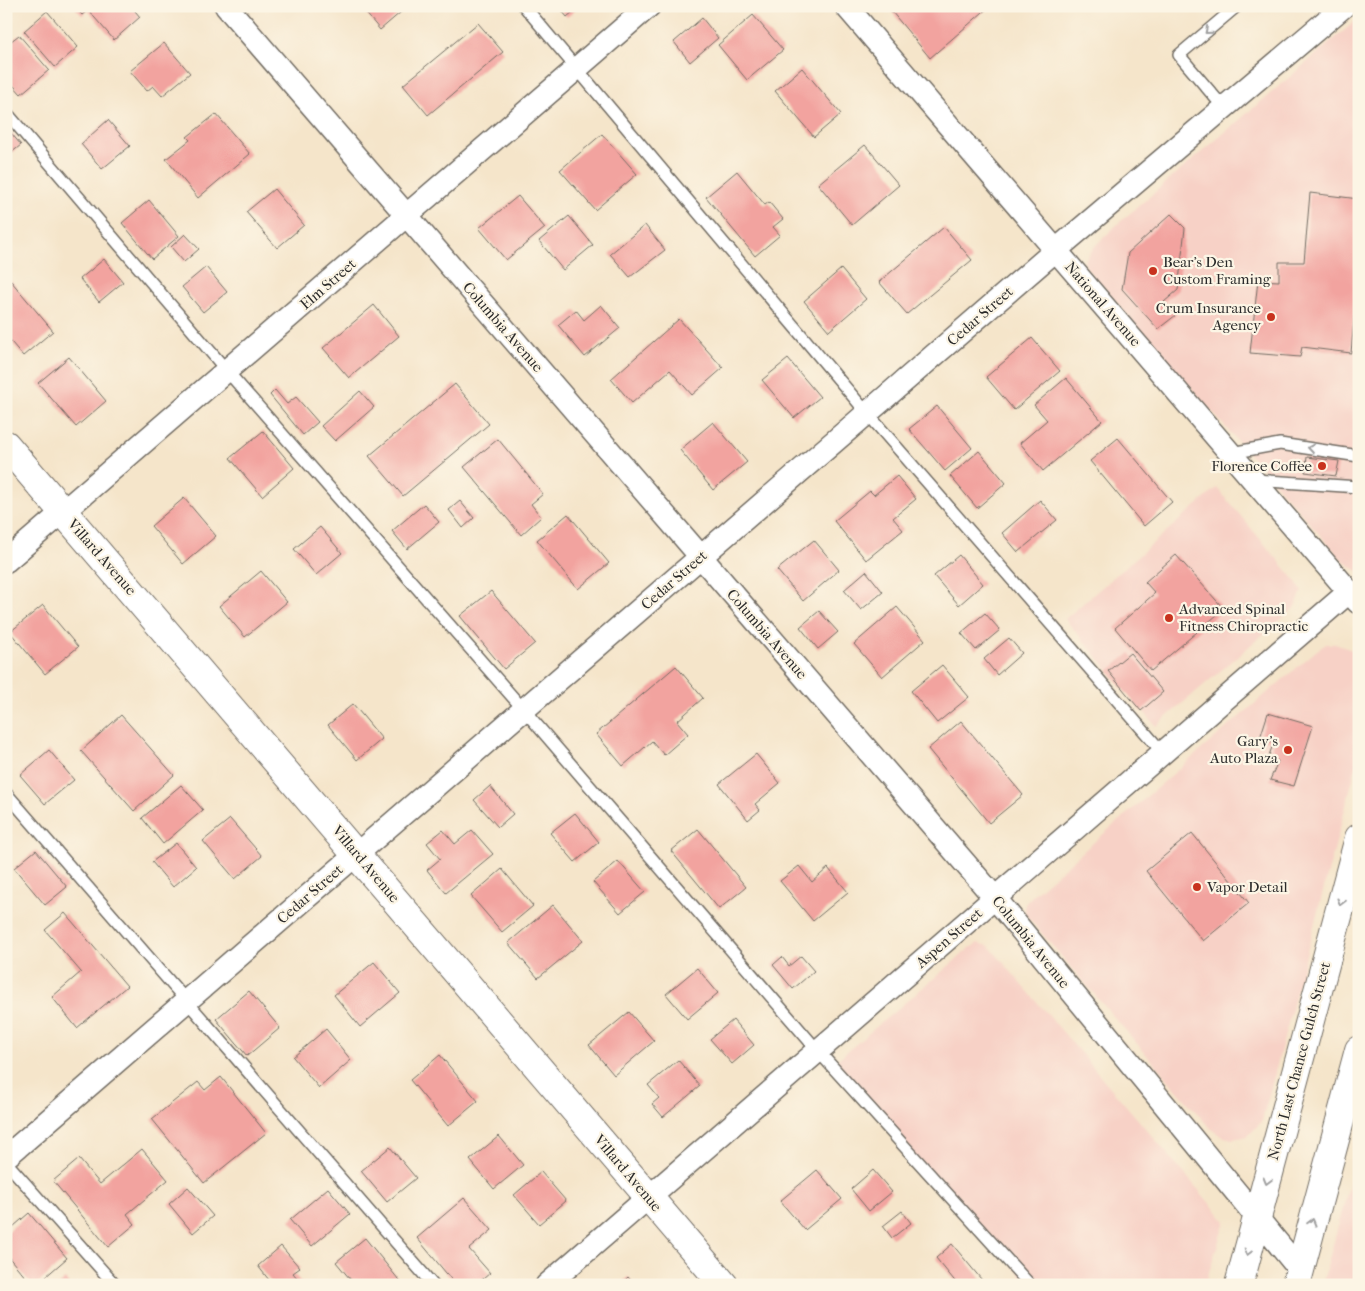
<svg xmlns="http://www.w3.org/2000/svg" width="1365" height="1291" font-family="'IM FELL French Canon',serif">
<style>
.built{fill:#f7d1c6}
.building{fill:#f2a39f}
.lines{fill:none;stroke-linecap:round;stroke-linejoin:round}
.lane-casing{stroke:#726c63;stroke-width:14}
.street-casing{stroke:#726c63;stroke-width:25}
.secondary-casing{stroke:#726c63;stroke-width:30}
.primary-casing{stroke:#726c63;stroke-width:30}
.lane{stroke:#fff;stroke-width:11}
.street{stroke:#fff;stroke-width:22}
.secondary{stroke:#fff;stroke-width:28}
.primary{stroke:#fff;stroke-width:28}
.oneway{stroke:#a0a0a0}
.poi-dot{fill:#c8321e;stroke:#fcf5e5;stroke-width:2}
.labels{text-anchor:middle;stroke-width:4.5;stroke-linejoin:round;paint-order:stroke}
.poi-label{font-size:15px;fill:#2b2b2b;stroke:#fcf5e5;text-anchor:start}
.street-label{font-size:15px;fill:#2b2b2b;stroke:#fcf5e5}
</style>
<rect width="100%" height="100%" fill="#fcf5e5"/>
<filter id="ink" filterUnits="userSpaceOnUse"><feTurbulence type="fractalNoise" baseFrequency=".02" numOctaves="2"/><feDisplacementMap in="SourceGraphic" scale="10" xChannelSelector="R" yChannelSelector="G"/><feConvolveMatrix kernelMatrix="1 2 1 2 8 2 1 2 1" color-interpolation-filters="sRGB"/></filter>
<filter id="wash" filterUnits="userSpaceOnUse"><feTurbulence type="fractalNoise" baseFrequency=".0096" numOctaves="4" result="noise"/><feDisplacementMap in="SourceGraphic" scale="20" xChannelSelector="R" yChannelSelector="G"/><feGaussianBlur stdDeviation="1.12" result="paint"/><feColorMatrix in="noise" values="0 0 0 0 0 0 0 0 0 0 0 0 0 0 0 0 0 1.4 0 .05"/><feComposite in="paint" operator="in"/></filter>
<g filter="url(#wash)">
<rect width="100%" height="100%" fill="#f5e5ca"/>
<!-- built -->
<path class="built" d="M1359 18V572L1341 559 1087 269 1084 261 1095 246 1121 221Z
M1217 488 1295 580 1302 592 1294 608 1156 726 1065 619Z
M1326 644H1335L1352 650 1359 657V756L1262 1121 1248 1136 1232 1139 1221 1136 1209 1127 1025 914V904L1035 893 1316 651Z
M978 943 989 946 1007 967 1225 1221 1205 1285H1030L831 1065 970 948Z
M1359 1150V1285H1322Z"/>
<g id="blocks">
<!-- building -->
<path class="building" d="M74 6H131L140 17 114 40 88 10 82 15Z
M360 6H408L380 30Z
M558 6H580L567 17Z
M887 6H990L930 58Z
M47 11 78 47 55 67 24 31Z
M753 15 783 50 747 80 718 45Z
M702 18 718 38 690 62 674 42Z
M478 23 503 52 428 115 403 85Z
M19 35 49 70 21 94 6 77V45Z
M164 43 190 73 162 96 153 86 147 91 130 71Z
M802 68 841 114 814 137 775 91Z
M216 114 250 154 198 198 166 159 190 140 187 137Z
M108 120 130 146 102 169 81 144Z
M6 127 21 145 6 157Z
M602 134 637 174 595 210 560 170Z
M865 145 899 185 852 225 818 184Z
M737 171 765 205 769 202 783 219 773 227 780 235 755 256 706 197Z
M274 189 304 225 277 248 246 212Z
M1310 193 1359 199V310L1355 309 1351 353 1302 347 1300 357 1250 353 1258 280 1279 281V262H1304Z
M518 196 545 228 506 260 479 228Z
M149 200 179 236 152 259 122 223Z
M1171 214 1185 228 1178 290 1164 302 1176 315 1158 329 1122 289 1128 253Z
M569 216 593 245 563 270 539 241Z
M645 225 665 250 630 277 610 254Z
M944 227 972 260 907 314 879 282Z
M185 234 199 249 184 262 171 247Z
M104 259 123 282 99 302 80 279Z
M206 267 227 292 203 312 182 287Z
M841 269 866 299 829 331 804 301Z
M11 281 53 331 23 356 6 336V285Z
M374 305 399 336 349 378 323 348Z
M601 305 620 328 585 357 558 325 576 310 584 320Z
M679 319 723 368 692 395 670 370 632 403 611 379Z
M1032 338 1060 371 1014 410 986 377Z
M69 357 106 401 76 427 38 383Z
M788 359 820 397 794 418 762 380Z
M1066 378 1102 421 1043 471 1020 443 1047 420 1034 405Z
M455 384 489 424 403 496 369 456Z
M275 390 287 404 296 397 318 422 303 435 270 395Z
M360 391 374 407 335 441 321 426Z
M937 406 972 448 945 471 909 429Z
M713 422 747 462 713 490 680 450Z
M263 431 294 468 262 496 230 458Z
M1118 438 1172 502 1144 526 1090 461Z
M498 439 543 494 531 504 541 517 521 535 464 467Z
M979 451 1006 483 977 508 950 476Z
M1307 457 1339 461 1336 476 1305 472Z
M897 476 916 499 893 518 903 530 866 560 834 521 870 491 874 495Z
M184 498 216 536 183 564 151 526Z
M1040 500 1057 520 1018 552 1002 533Z
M460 501 474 518 463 528 449 510Z
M424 504 439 522 407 549 392 531Z
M568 514 609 563 578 589 537 540Z
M320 527 342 553 316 575 294 549Z
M814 540 839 570 803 601 777 570Z
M959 555 983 584 959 605 934 576Z
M1176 555 1224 609 1151 671 1115 628 1155 593 1145 582Z
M261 571 287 602 245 637 219 606Z
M866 571 883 592 861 610 844 590Z
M491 591 535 643 504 669 460 616Z
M43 605 78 647 45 674 10 632Z
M897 607 925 640 882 677 854 644Z
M819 611 838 632 818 649 800 627Z
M985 613 1000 630 976 650 961 633Z
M1009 638 1022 653 997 675 984 659Z
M1130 653 1163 692 1141 711 1108 671Z
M942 665 969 697 937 723 911 691Z
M676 666 703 698 677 721 688 734 664 755 652 741 623 766 596 734Z
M353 704 382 739 357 760 328 725Z
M1268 713 1313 726 1294 786 1270 780 1278 761 1268 758 1274 742 1260 738Z
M121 715 174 775 134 811 81 751Z
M961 721 1023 795 989 823 928 749Z
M49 750 74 780 45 804 20 775Z
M756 754 780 783 755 804 760 810 748 820 719 784Z
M181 785 203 810 163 844 142 818Z
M490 786 513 814 498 827 474 800Z
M575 813 599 842 575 862 550 833Z
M230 819 262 856 235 879 203 841Z
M698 829 746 887 719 909 671 851Z
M443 830 455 844 472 830 493 854 446 893 427 870 440 859 427 843Z
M1192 833 1249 903 1203 941 1146 871Z
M176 843 196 867 173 887 152 862Z
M36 850 67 887 45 905 14 868Z
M618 861 645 892 620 913 593 882Z
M799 866 812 882 828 868 848 892 813 921 780 881Z
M502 869 533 906 502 932 471 896Z
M553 905 583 941 538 978 508 943Z
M65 913 127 986 77 1028 52 997 81 972 45 930Z
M801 956 814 971 793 989 773 965 782 957 789 966Z
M374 962 400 993 360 1027 334 995Z
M697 968 718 993 687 1019 666 994Z
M249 991 280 1028 247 1056 216 1019Z
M629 1012 654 1041 614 1075 589 1045Z
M733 1020 754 1045 732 1064 710 1039Z
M326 1029 351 1060 319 1088 293 1057Z
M440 1055 478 1101 448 1126 410 1080Z
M6 1058 11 1064 6 1068Z
M678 1060 700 1086 663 1117 652 1104 659 1098 648 1085Z
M221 1077 266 1133 204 1183 152 1119 198 1082 205 1090Z
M499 1136 523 1165 494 1189 470 1160Z
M390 1147 416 1178 387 1202 361 1171Z
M142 1149 168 1180 127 1214 135 1224 108 1247 53 1181 79 1159 100 1184Z
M817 1170 842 1199 805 1230 780 1201Z
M873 1170 892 1192 869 1211 851 1189Z
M541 1172 566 1201 539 1224 514 1195Z
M188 1187 213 1216 193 1233 169 1204Z
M328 1188 350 1214 312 1246 290 1220Z
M464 1198 492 1230 469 1249 490 1273 476 1285H456L417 1238Z
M902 1211 911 1223 892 1238 883 1226Z
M29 1213 67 1258 36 1285H32L6 1254V1233Z
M365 1238 403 1285H355L336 1262Z
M952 1244 986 1285H958L936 1258Z
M281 1246 300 1268 293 1273 303 1285H273L258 1266Z
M628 1277 635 1285H620Z
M65 1279 69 1285H58Z"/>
</g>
</g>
<g filter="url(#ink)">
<use href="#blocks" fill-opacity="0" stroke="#726c63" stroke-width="1"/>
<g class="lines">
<!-- lane casing -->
<g class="lane-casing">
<path id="lane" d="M524 6 867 413 1163 753
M1224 108 1179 55 1237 6
M6 112 227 371 524 710 818 1051 1030 1285
M1231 453 1280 444 1359 456
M1254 480 1359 487
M6 793 433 1285
M6 1162 115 1285"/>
</g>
<!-- street casing -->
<g class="street-casing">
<path id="street" d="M226 6 995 898 1300 1270
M846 6 1358 602
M6 561 649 6
M6 1157 1056 250 1344 6
M547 1285 1350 591"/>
</g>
<!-- secondary casing -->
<g class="secondary-casing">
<path id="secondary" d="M6 445 724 1285"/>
</g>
<!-- primary casing -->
<g class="primary-casing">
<path id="primary" d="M1239 1285 1359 838
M1296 1285 1359 1050"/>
</g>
<!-- lane -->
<use href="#lane" class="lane"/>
<!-- street -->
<use href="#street" class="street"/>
<!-- secondary -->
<use href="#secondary" class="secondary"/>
<!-- primary -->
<use href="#primary" class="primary"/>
</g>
<!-- one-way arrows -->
<defs><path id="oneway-chevron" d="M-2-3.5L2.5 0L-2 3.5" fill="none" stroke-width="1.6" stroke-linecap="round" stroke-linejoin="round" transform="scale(1.25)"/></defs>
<g class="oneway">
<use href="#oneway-chevron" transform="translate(1208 31) rotate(140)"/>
<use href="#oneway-chevron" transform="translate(1311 448) rotate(-172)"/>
<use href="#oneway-chevron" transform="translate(1341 902) rotate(105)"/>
<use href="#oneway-chevron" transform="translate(1267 1181) rotate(105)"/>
<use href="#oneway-chevron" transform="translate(1312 1222) rotate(-75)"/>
<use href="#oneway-chevron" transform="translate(1248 1252) rotate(105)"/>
</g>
</g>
<!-- markers -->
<g class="poi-dot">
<circle cx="1153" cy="271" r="5"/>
<circle cx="1271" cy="317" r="5"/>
<circle cx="1322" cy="466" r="5"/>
<circle cx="1169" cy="618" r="5"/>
<circle cx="1288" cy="750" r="5"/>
<circle cx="1197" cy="887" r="5"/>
</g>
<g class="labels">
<!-- poi labels -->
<g class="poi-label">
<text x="1163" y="267">Bear's Den<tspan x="1163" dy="17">Custom Framing</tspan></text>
<text x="1261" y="313" text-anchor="end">Crum Insurance<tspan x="1261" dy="17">Agency</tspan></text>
<text x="1312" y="471" text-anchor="end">Florence Coffee</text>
<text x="1179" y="614">Advanced Spinal<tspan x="1179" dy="17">Fitness Chiropractic</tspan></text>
<text x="1278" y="746" text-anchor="end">Gary's<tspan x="1278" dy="17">Auto Plaza</tspan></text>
<text x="1207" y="892">Vapor Detail</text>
</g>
<!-- street labels -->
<g class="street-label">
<text transform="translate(328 284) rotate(-41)" y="5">Elm Street</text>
<text transform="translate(1103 304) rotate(49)" y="5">National Avenue</text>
<text transform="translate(980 316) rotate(-41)" y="5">Cedar Street</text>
<text transform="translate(503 327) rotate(49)" y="5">Columbia Avenue</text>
<text transform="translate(102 557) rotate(49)" y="5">Villard Avenue</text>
<text transform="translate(674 580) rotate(-41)" y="5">Cedar Street</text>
<text transform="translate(767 634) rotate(49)" y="5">Columbia Avenue</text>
<text transform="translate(366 864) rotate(50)" y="5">Villard Avenue</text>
<text transform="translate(310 894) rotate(-41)" y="5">Cedar Street</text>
<text transform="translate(949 938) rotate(-41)" y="5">Aspen Street</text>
<text transform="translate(1031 942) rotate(51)" y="5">Columbia Avenue</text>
<text transform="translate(1299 1061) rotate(-75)" y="5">North Last Chance Gulch Street</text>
<text transform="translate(628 1173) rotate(50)" y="5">Villard Avenue</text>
</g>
</g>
<!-- margin -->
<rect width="1365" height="1291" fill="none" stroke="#fcf5e5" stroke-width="25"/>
</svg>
